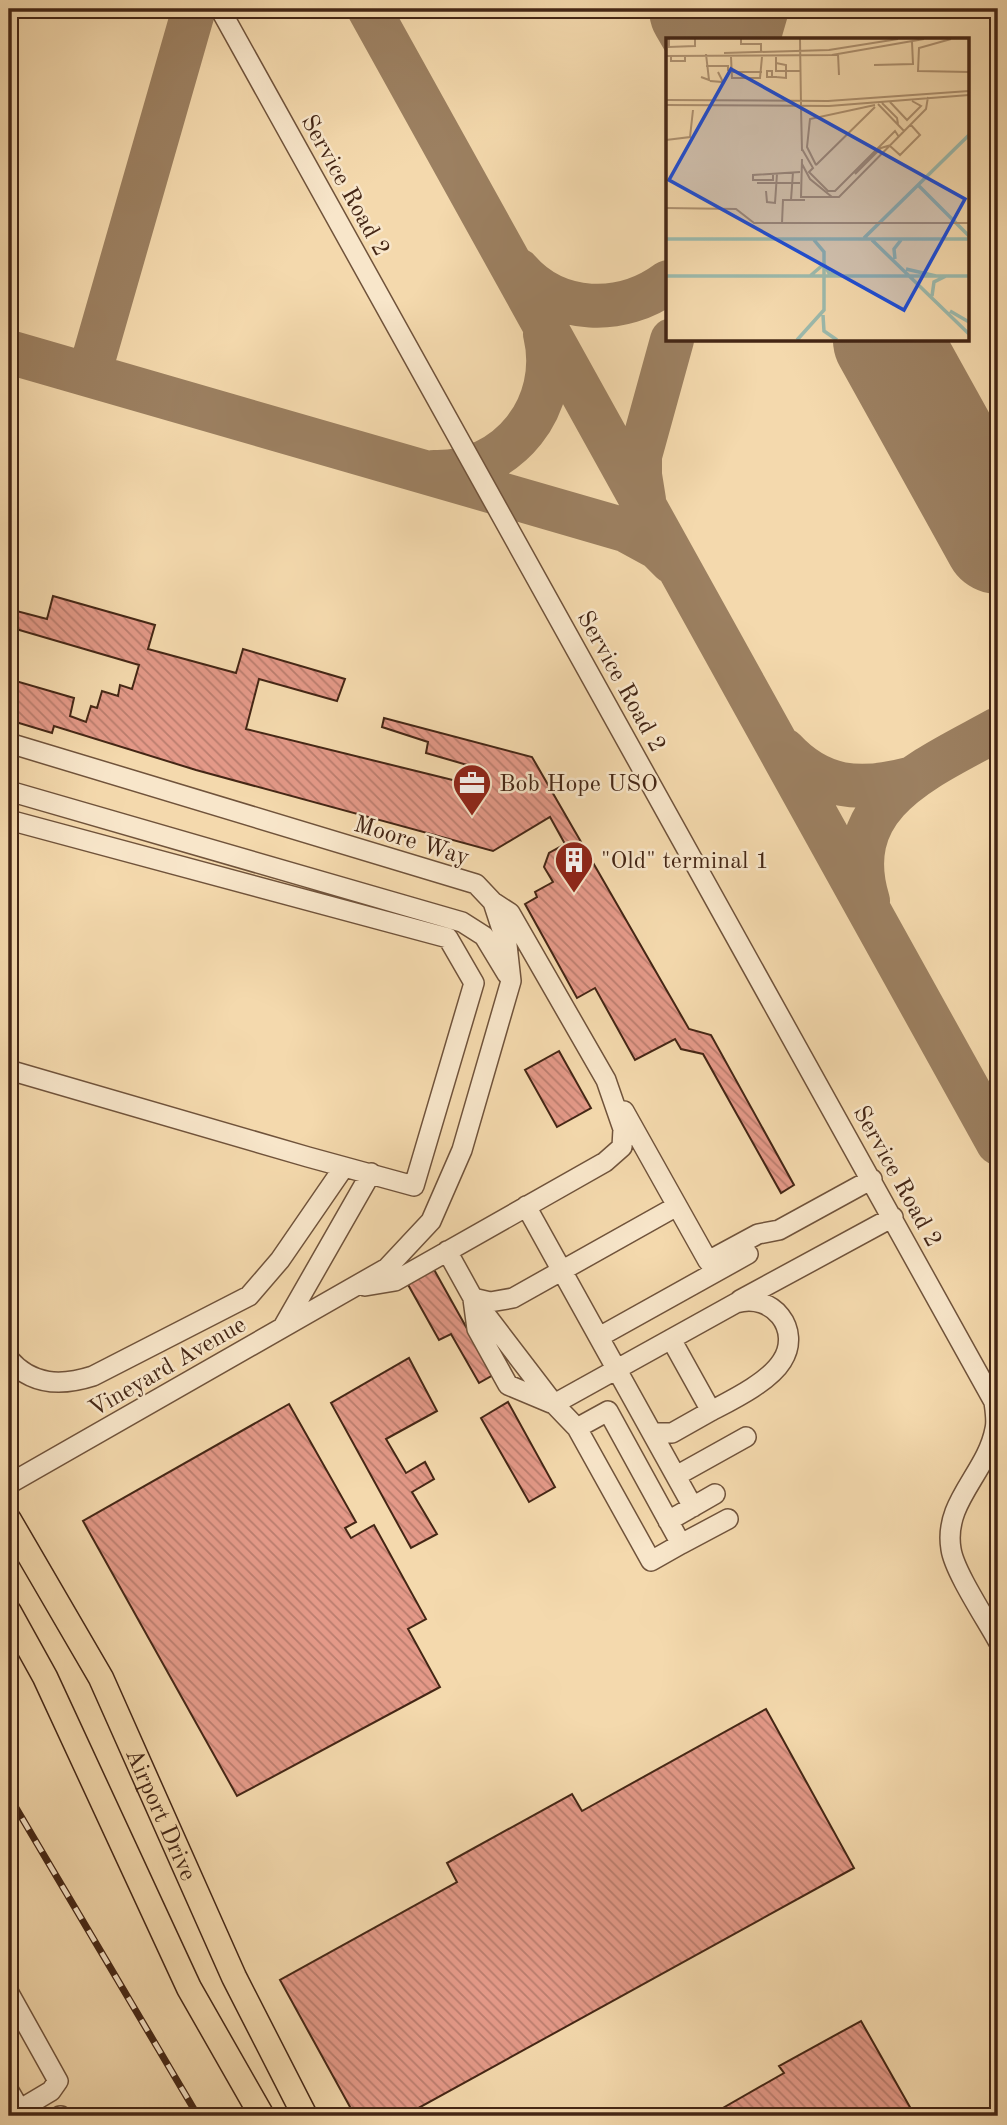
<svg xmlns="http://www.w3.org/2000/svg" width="1007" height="2125" font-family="'Old Standard TT',serif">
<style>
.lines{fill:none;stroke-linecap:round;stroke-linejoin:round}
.taxiway{stroke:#9c8061;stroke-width:44}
.runway{stroke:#9c8061;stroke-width:108}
.building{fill:url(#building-back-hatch);stroke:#442615;stroke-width:2}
.minor-casing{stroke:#70533b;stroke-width:22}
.major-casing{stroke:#442615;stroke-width:27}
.minor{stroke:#f8e6ca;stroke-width:19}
.major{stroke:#f4d9ad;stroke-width:24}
.rail-casing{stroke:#442615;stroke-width:7}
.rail{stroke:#f8e6ca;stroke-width:4.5;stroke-dasharray:13;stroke-linecap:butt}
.labels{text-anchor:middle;stroke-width:5;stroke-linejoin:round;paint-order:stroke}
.street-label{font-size:24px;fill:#442615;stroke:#f8e6ca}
.poi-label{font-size:24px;fill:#442615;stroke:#f8e6ca;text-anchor:start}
.inset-river{fill:none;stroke:#9cbaad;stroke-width:3.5}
.inset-road{fill:none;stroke:#ae9170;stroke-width:2}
.view{fill:#1d4ed8;fill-opacity:0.15;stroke:#1d4ed8;stroke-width:3.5}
.inset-edge{fill:none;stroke:#442615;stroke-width:3.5}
</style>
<defs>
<pattern id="building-back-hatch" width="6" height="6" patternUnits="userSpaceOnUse" patternTransform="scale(1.75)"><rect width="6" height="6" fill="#e49988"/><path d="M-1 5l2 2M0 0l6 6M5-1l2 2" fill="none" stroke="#ba7d6e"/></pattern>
</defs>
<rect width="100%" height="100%" fill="#f4d9ad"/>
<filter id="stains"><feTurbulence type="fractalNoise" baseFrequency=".00286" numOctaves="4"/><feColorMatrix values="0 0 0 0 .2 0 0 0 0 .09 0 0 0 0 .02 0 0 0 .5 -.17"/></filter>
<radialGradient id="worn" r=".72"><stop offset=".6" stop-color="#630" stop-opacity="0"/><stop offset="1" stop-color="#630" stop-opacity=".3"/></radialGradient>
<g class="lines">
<!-- taxiway -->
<path class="taxiway" d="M369 9 998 1143
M688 9 698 40
M758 40 767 9
M518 270C557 315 622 316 668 282
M9 352 625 530 658 548 672 562
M89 375 194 9
M434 472C509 474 562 405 545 334
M644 500 640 475V456L672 340
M784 750C820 789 860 792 909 779
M868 901C838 802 928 768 998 729"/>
<!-- runway -->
<path class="runway" d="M703 9 721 40
M887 340 998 540"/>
</g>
<!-- building -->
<path class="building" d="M53 596 155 625 148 649 236 673 243 649 345 679 337 701 259 679 246 729 477 786 481 769 426 753 428 742 382 727 384 718 532 757 689 1029 711 1035 794 1185 781 1193 703 1054 681 1049 675 1039 635 1060 595 988 577 998 525 904 537 897 535 892 553 882 544 867 549 853 565 844 550 817 493 851 196 770 54 726 52 733 9 720V679L74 698 70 716 86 722 91 706 97 708 102 691 118 696 120 685 132 689 139 665 9 627V609L47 619Z
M559 1051 591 1108 557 1127 525 1070Z
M432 1266 493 1375 479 1383 451 1334 439 1340 406 1281Z
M409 1358 437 1411 386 1439 406 1473 425 1462 434 1479 412 1492 437 1534 411 1548 331 1403Z
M508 1402 555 1487 529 1502 481 1418Z
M289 1404 356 1522 345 1528 351 1538 374 1525 426 1619 408 1629 440 1687 237 1796 83 1521Z
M766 1709 854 1868 404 2116H355L280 1980 457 1882 447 1863 572 1794 582 1811Z
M861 2021 915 2116H709L784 2073 779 2066Z"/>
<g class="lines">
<!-- minor casing -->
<g class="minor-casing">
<path id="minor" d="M220 9 994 1402C995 1410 997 1421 995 1429 987 1473 943 1502 951 1549 954 1571 986 1619 998 1641
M9 743 476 884 493 902 507 945 511 981 462 1150 431 1221 387 1268 9 1484
M9 791 462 922 484 936 507 974
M9 820 448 938 474 983 414 1186 308 1157 9 1070
M624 1111 708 1261 758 1234 779 1230 872 1179
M526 1206 693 1507
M447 1251 473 1298 554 1404 577 1428 651 1561 681 1544 608 1411 577 1428
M365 1286 395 1281 605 1162 622 1147 623 1129 606 1080 510 913 493 902
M473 1298 490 1302 513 1298 677 1206
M473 1299 477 1329 508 1385 551 1403
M740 1300 893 1217
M283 1327 371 1173
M599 1337 748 1254
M9 1359C32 1386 62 1386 93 1376L249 1296 280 1260 344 1167
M554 1404 736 1303C773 1292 802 1330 782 1361 769 1382 732 1400 711 1411
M652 1433H672L711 1411 671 1339
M676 1476 746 1437
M668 1521 715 1494
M681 1544 728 1519
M9 1993 58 2081 51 2091 9 2116
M9 2091 20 2110
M60 2116H61"/>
</g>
<!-- major casing -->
<g class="major-casing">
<g id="major">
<path id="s1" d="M9 1520 101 1678 234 1977 305 2116"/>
<path d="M9 1612 45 1677 189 1988 262 2116"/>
</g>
</g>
<!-- minor -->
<use href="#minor" class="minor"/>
<!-- major -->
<use href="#major" class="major"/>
<!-- rail casing -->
<g class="rail-casing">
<path id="rail" d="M9 1796 198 2116"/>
</g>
<!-- rail -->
<use href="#rail" class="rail"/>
</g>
<!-- icons -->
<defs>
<g id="office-pin" transform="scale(2.0125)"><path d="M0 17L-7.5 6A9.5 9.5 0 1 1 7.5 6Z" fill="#8f2418" stroke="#f8e6ca"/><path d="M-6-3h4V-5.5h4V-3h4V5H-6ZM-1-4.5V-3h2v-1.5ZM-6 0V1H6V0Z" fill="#fff"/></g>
<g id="building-pin" transform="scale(2.0125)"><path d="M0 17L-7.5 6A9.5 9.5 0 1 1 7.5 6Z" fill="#8f2418" stroke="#f8e6ca"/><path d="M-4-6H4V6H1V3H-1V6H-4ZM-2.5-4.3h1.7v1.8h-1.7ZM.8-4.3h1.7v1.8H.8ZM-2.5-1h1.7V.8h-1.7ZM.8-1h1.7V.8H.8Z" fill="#fff"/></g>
</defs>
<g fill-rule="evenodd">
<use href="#office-pin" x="472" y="783"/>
<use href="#building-pin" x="574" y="860"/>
</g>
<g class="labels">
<!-- street labels -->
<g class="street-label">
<text transform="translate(346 185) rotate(61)" y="8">Service Road 2</text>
<text transform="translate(622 681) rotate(61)" y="8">Service Road 2</text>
<text transform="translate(412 840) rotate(17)" y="8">Moore Way</text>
<text transform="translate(898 1176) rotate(61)" y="8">Service Road 2</text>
<text transform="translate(167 1366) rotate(-30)" y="8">Vineyard Avenue</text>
<text dy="8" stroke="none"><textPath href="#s1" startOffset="332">Airport Drive</textPath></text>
</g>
<!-- poi labels -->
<g class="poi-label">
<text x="499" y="791">Bob Hope USO</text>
<text x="601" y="868">"Old" terminal 1</text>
</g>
</g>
<!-- overview -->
<g transform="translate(666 38)">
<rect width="303" height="303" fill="#f4d9ad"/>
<path class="inset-river" d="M253 148 303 198M198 200 303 97M0 201H303M206 202 303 296M229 221 228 211 235 202M240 231 270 238M0 238H303M144 238 158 226 163 235 173 238M266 258 268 244 280 238M284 273 303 284M157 277 158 293 171 302M131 302 158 272V214L148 202"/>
<path class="inset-road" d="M3 1V9L29 8V1M75 1V6H95V14M134 1 135 67M285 1 253 10 252 33 303 34M58 15 163 12 232 1M172 16 173 37M0 18 166 17 258 1M5 19V23H19V19M65 19 66 40H94L96 19M110 19V33H135M110 25 120 27V40L110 39M208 27 247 26 246 4M40 28H62V33M65 34H96M35 39 43 42 40 16M106 39V33H101V39H110V38M44 43 57 44 52 34M0 62 162 63 303 53M224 64 241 82 255 68 246 63M216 65 231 80 232 86M212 66 238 93M0 67 163 68 303 57M135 69 136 113M0 102 24 99 27 72M224 108 234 117 254 97 245 87M136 111 147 130 143 134 162 153H169L229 93 233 99M136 121 135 159H173L260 71 262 59M136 126 144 141 166 159M150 127 141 109 144 81 209 67M150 127 209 69M189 136 215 110 225 107M107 137V142H87V137L134 134M91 145H134M100 153 101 164 109 165 111 136M125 162 127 134M0 170 70 171 88 185H303M116 185 117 162H139"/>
<path class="view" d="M65 31 299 161 238 272 3 142Z"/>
<rect width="303" height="303" class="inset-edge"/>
</g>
<!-- margin -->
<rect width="1007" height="2125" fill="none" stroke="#f4d9ad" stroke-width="35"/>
<rect x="10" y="10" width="986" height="2104" fill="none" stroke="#442615" stroke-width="3.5"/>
<rect x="18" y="18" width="972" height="2090" fill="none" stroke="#442615" stroke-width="2"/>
<rect width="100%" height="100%" filter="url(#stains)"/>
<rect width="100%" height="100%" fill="url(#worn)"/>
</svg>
